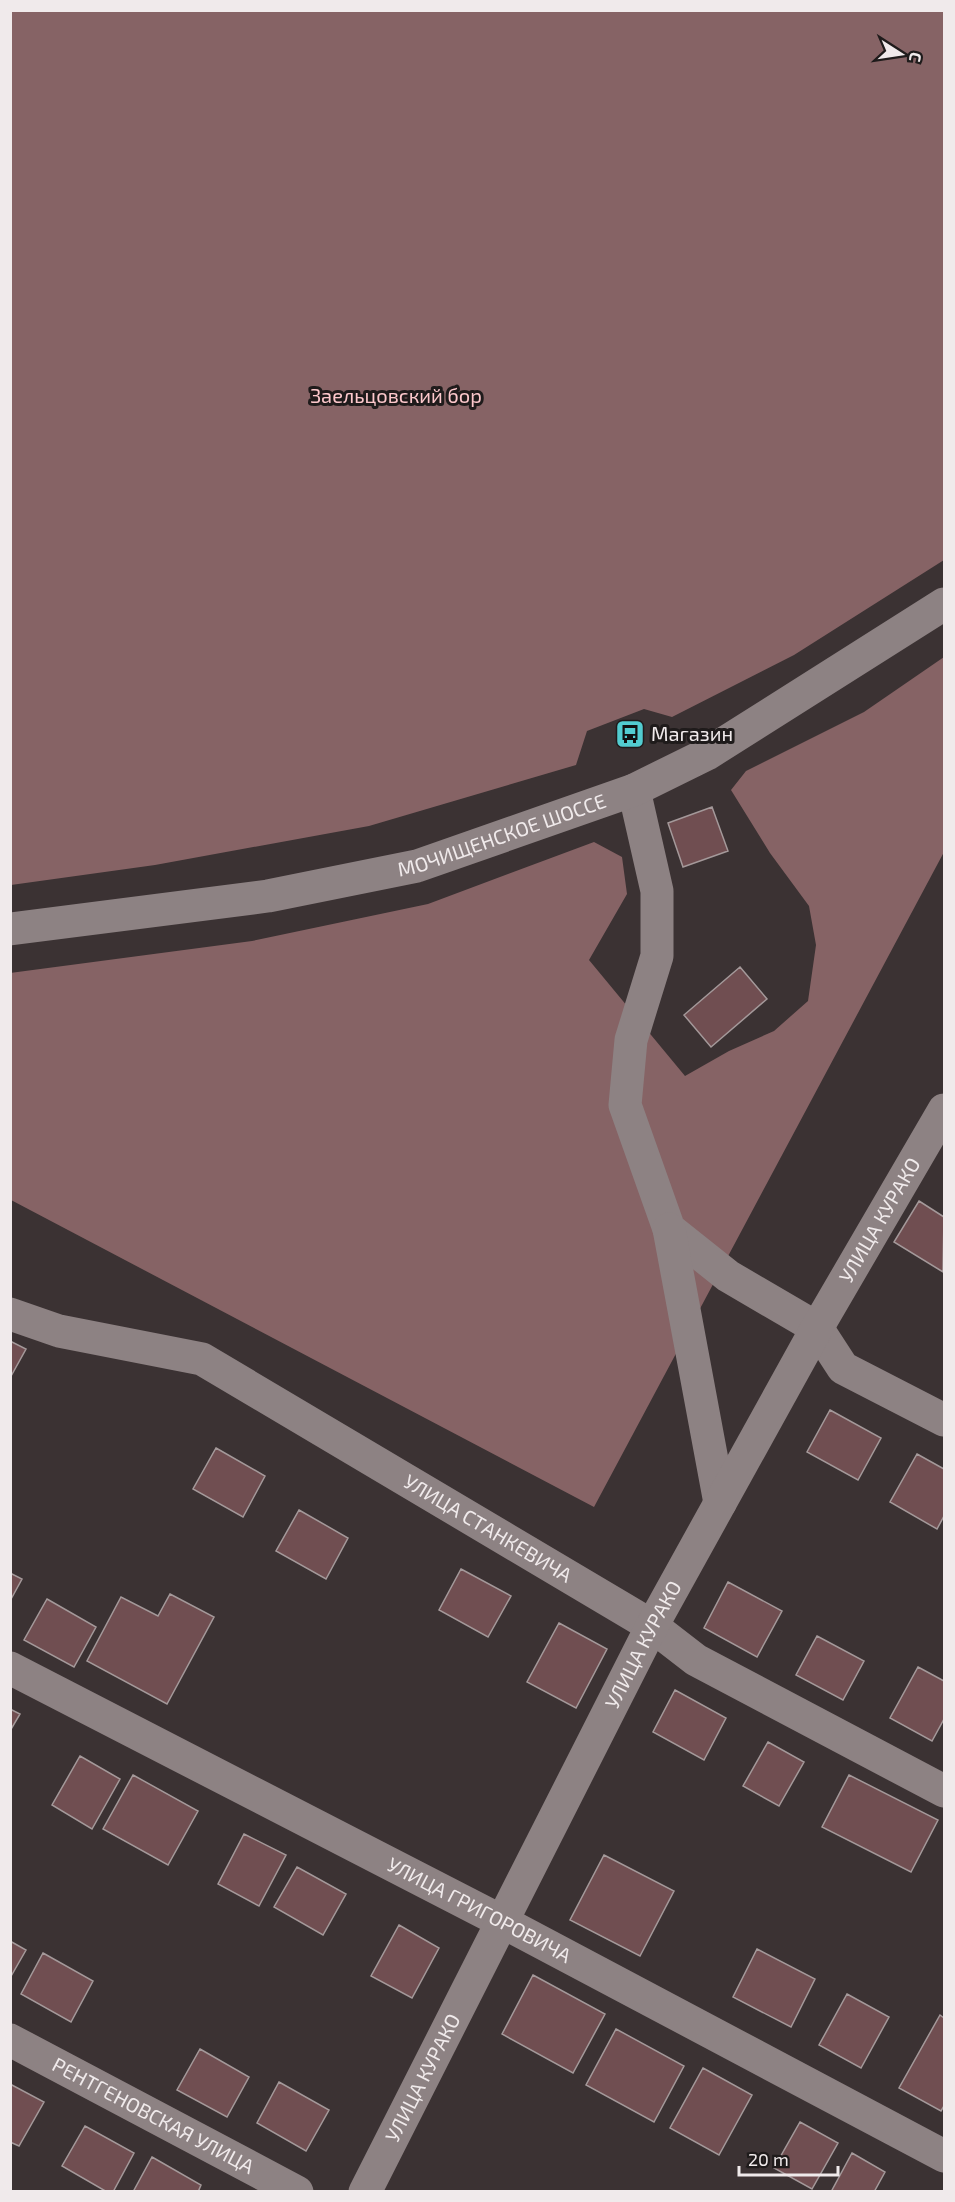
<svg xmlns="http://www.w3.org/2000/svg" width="955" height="2202" font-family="'Exo 2',sans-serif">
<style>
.forest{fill:#866365}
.building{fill:#704e51;stroke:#a4999a;stroke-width:1.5}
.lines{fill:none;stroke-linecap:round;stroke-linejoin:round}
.minor{stroke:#8d8283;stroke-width:33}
.labels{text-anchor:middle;stroke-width:6;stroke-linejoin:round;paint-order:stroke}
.park-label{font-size:20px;fill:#fdc8cc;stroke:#1f1b1b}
.poi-label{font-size:20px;fill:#f0eaeb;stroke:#1f1b1b;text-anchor:start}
.street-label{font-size:20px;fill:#f0eaeb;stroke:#1f1b1b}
</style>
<rect width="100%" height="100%" fill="#3b3233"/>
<!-- forest -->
<path class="forest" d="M10 11H944V560L794 655 672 717 644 709 587 731 576 765 369 826 155 865 11 885Z
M944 657V852L594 1507 11 1200 10 973 252 941 428 904 594 842 622 857 627 894 589 960 685 1076 729 1051 774 1031 808 1001 816 945 809 906 770 853 731 790 746 771 864 712Z"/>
<!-- building -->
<path class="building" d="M712 807 728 851 683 867 668 823Z
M740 967 767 999 711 1047 684 1015Z
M919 1201 944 1217 943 1272 894 1242Z
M10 1341 26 1349 10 1378Z
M830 1410 881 1438 858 1480 807 1452Z
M216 1448 265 1476 243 1517 193 1489Z
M917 1454 944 1469V1516L937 1529 890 1502Z
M299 1510 348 1538 326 1579 276 1551Z
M461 1569 511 1596 488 1637 439 1610Z
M10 1573 22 1579 10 1601Z
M728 1582 782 1611 757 1657 704 1628Z
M170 1594 214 1617 167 1704 87 1661 121 1597 158 1616Z
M47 1599 96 1627 74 1667 24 1640Z
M559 1623 607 1649 576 1708 527 1682Z
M817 1636 864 1661 843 1700 796 1675Z
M918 1667 944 1681V1719L932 1741 890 1718Z
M675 1690 726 1718 704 1760 653 1732Z
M10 1709 20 1714 10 1731Z
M768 1742 804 1762 779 1806 743 1786Z
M80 1756 120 1779 92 1829 52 1805Z
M133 1775 198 1811 168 1865 103 1829Z
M849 1775 938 1820 911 1872 822 1827Z
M244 1834 286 1855 259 1906 218 1884Z
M604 1855 674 1891 640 1956 570 1920Z
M297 1867 346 1894 323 1935 274 1907Z
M399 1925 439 1948 412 1998 371 1976Z
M10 1941 26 1950 10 1978Z
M757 1949 815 1979 791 2027 733 1997Z
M43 1953 93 1981 71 2022 21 1994Z
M533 1975 605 2014 573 2073 502 2034Z
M847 1994 889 2017 861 2068 819 2045Z
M940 2015 944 2018V2106L941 2111 899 2088Z
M616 2029 684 2066 654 2122 586 2085Z
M200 2049 249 2077 227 2117 177 2090Z
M703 2068 752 2095 719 2155 670 2128Z
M279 2082 329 2110 306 2151 257 2123Z
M10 2084 44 2102 19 2146 10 2142Z
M800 2122 838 2143 812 2189 774 2168Z
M85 2126 134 2153 113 2192H107L62 2166Z
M852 2153 885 2172 874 2192H831Z
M152 2157 201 2185 198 2192H133Z"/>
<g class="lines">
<!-- minor -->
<g class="minor">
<path d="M634 790 657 891V956L631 1040 625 1105 669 1229 728 1276 817 1328 843 1368 944 1420"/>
<path id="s1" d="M10 929 268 896 417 866 634 790 707 754 944 604"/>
<path d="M669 1229 720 1503"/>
<path id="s2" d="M10 1314 59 1331 202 1359 652 1626 696 1660 944 1791"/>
<path id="s3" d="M10 1668 501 1921 944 2156"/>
<path id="s4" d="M10 2040 297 2192"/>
<path id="s5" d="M365 2192 652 1626 817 1328 944 1110"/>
</g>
</g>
<!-- icons -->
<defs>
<g id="bus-square" transform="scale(1.5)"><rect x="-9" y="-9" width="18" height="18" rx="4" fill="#52ccd0" stroke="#1f1b1b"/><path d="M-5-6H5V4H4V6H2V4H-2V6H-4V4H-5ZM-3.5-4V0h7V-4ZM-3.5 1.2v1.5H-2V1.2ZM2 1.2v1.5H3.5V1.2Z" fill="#111"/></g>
</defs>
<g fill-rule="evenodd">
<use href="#bus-square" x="630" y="734"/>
</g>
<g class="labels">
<!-- park labels -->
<g class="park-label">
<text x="396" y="403">Заельцовский бор</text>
</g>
<!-- poi labels -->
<g class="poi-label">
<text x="651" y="741">Магазин</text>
</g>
<!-- street labels -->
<g class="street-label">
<text dy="7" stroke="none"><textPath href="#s1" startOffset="502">МОЧИЩЕНСКОЕ ШОССЕ</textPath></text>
<text dy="7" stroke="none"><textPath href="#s5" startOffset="1100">УЛИЦА КУРАКО</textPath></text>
<text dy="7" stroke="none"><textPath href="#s2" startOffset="530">УЛИЦА СТАНКЕВИЧА</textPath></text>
<text dy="7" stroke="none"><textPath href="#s5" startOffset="614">УЛИЦА КУРАКО</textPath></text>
<text dy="7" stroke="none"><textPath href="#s3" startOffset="528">УЛИЦА ГРИГОРОВИЧА</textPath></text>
<text dy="7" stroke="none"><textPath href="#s5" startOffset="128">УЛИЦА КУРАКО</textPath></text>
<text dy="7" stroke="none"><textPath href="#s4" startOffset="162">РЕНТГЕНОВСКАЯ УЛИЦА</textPath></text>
</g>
</g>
<!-- border -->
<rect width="955" height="2202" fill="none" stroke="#f0eaeb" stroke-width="24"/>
<!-- north arrow -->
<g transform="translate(901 54) rotate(102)" stroke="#1f1b1b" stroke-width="4.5" paint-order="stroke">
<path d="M0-4.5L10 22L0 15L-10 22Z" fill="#f0eaeb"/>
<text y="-9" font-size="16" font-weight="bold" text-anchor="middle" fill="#f0eaeb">С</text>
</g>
<!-- scale -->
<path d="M739 2166v9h99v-9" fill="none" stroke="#f0eaeb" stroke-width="3"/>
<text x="748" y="2166" font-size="18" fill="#f0eaeb" stroke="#1f1b1b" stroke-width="4.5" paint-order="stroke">20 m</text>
</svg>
